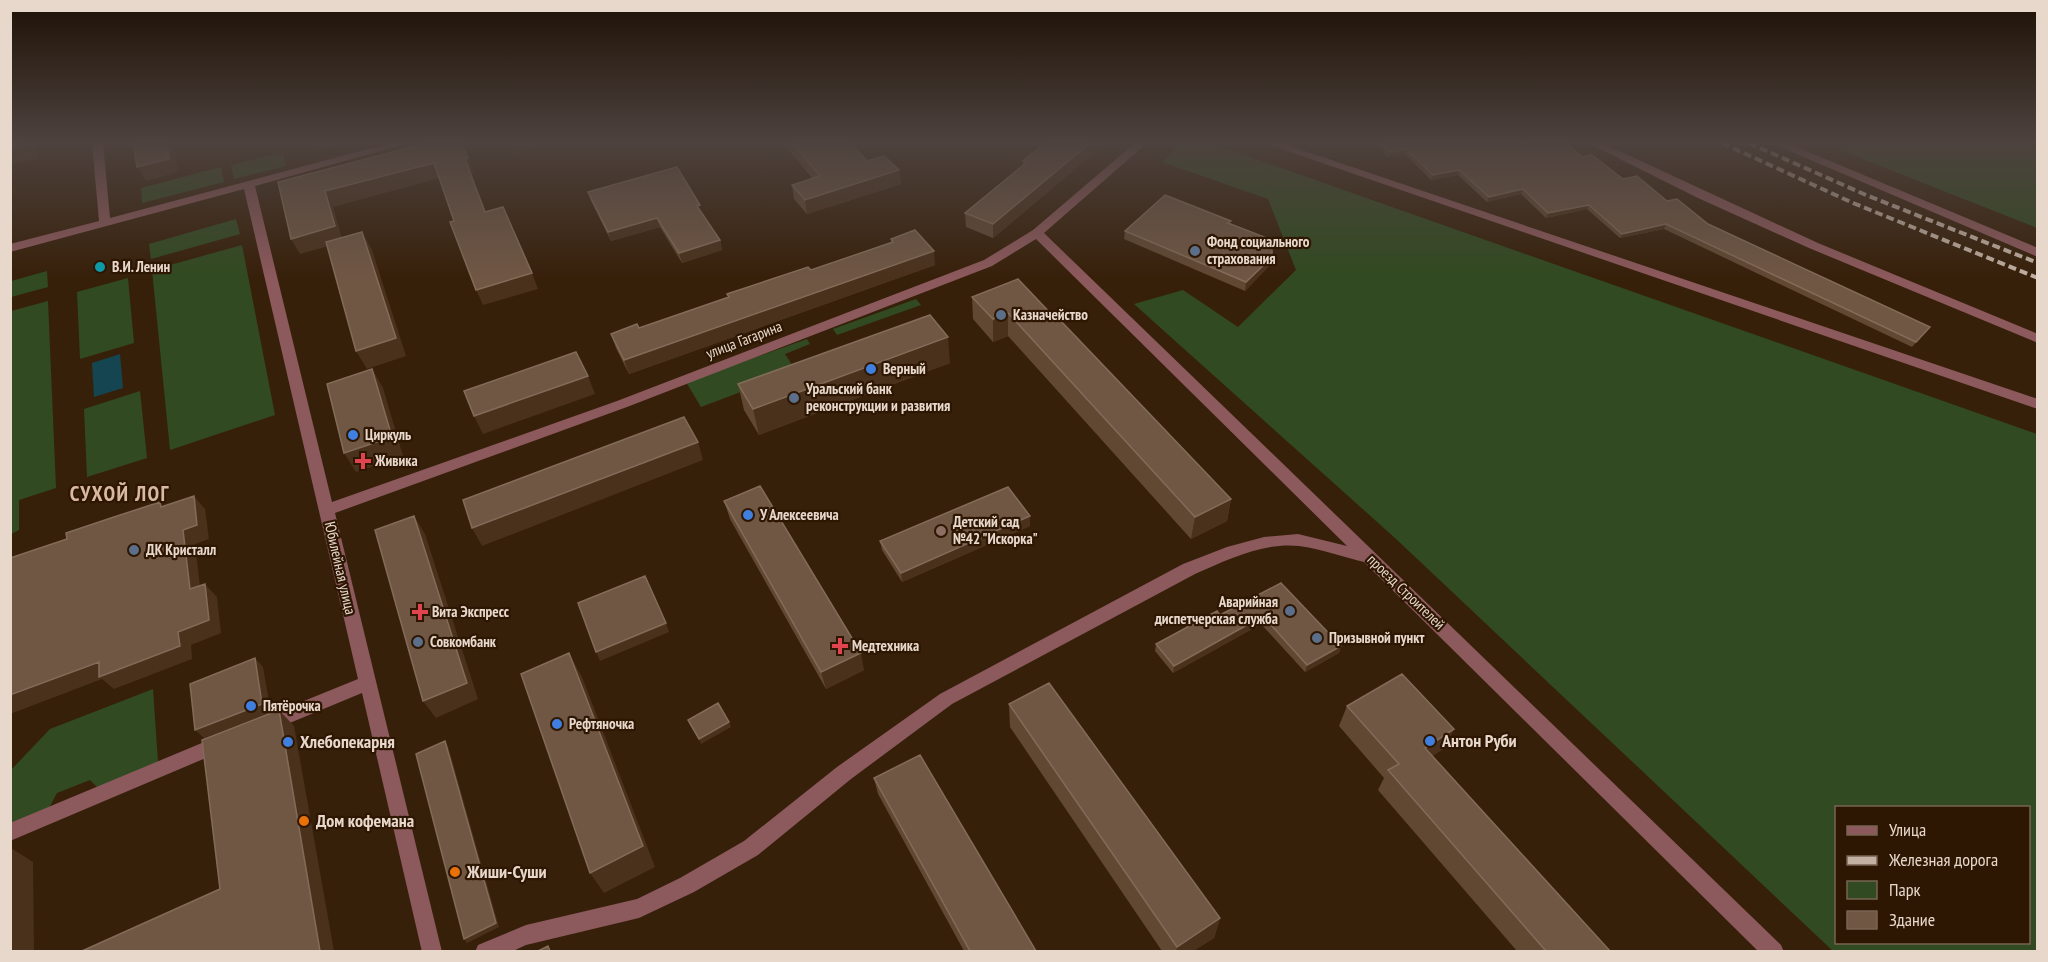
<svg xmlns="http://www.w3.org/2000/svg" width="2048" height="962" font-family="'PT Sans Narrow',sans-serif">
<style>
.green{fill:#314a21;fill-rule:evenodd}
.water{fill:#144550}
.lines{fill:none;stroke-linecap:round;stroke-linejoin:round}
.minor{fill:#8c595c;fill-rule:evenodd}
.rail{stroke:#c2b1a3;stroke-width:4;stroke-dasharray:8 4;stroke-linecap:butt}
.wall{fill:#614833}
.shaded-wall{fill:#4a311c}
.building{fill:#705744;stroke:#826c59;stroke-width:1.5}
.service-dot{fill:#5c6f8a;stroke:#2d1602;stroke-width:2}
.culture-dot{fill:#0f9aa8;stroke:#2d1602;stroke-width:2}
.shop-dot{fill:#3f7fe0;stroke:#2d1602;stroke-width:2}
.health-dot{fill:#e0444e;stroke:#2d1602;stroke-width:2}
.education-dot{fill:#8d6e63;stroke:#2d1602;stroke-width:2}
.food-dot{fill:#e8710a;stroke:#2d1602;stroke-width:2}
.labels{text-anchor:middle;stroke-width:4.5;stroke-linejoin:round;paint-order:stroke}
.poi-label{font-size:15px;font-weight:bold;fill:#e8d8cc;stroke:#2d1602;text-anchor:start}
.street-label{font-size:15px;fill:#e8d8cc;stroke:#2d1602}
.near-poi-label{font-size:18px;font-weight:bold;fill:#e8d8cc;stroke:#2d1602;text-anchor:start}
.district-label{font-size:21px;font-weight:bold;letter-spacing:1.5px;fill:#d9b9a1;stroke:#2d1602}
</style>
<rect width="100%" height="100%" fill="#37200a"/>
<!-- green -->
<path class="green" d="M1181 143H1210L2037 434V951H1833L1395 538 1134 304 1183 290 1238 327 1296 270 1268 199 1162 162ZM1836 808H2028V942H1836Z
M1822 143H2037V228Z
M283 152 286 166 234 179 231 165Z
M221 167 224 182 142 203 141 188Z
M236 219 240 234 151 259 149 244Z
M242 245 275 415 170 450 152 270Z
M47 271 48 287 11 297V281Z
M128 278 134 343 80 359 77 292Z
M916 299 921 305 837 335 833 329Z
M48 301 56 488 19 500V530L11 534V311Z
M807 339 810 344 785 354 796 371 701 407 686 382Z
M140 391 147 458 87 477 84 409Z
M153 689 158 762 98 788 90 780 57 793 49 808 11 824 10 771 50 729Z"/>
<!-- water -->
<path class="water" d="M120 354 123 388 94 397 92 363Z"/>
<g class="lines">
<!-- minor -->
<path class="minor" d="M92 143H103L110 218 390 143H409L255 186 332 502 617 401 984 260 1033 230 1135 143H1147L1044 233 1781 945 1784 952H1759L1364 562C1343 557 1321 549 1299 546 1264 542 1227 560 1195 574L952 704 851 779 758 855 694 892 639 918 526 945 511 952H475L478 945 526 925 637 899 680 878 744 841 837 767 940 694 1183 564 1227 547 1264 537 1298 534 1347 546 1036 239 992 266 627 407 335 513 442 952H422L362 693 268 732 262 730 259 724 262 718 358 679 244 189 10 252V244L99 221Z
M1264 143H1281L2038 399V409Z
M1588 143H1602L1818 243 2038 334V343L1809 248 1698 198Z
M1771 143H1787L2038 248V257Z
M221 735 227 737 230 743 227 749 10 841V823Z"/>
<!-- rail -->
<path class="rail" d="M1722 143 1853 203 2038 278
M1749 143 1866 195 2038 263"/>
</g>
<!-- wall -->
<path class="wall" d="M783 143H856L852 145 867 161 899 170 901 184 807 214 794 199 792 185 812 178Z
M1045 143H1106L993 238 966 227 965 213 1023 165V161Z
M1375 143H1566L1582 157 1667 201 1708 224 1930 327 1912 347 1664 229 1620 238 1587 209 1546 218 1521 194 1487 202 1458 175 1431 180 1404 153 1388 157Z
M588 192 702 214 720 240 722 250 682 263 660 227 611 241 591 201Z
M1230 223 1272 257 1270 265 1245 291 1124 239 1125 231Z
M891 239 935 265 629 374 616 348 611 334 639 328 728 298 727 294 811 270 891 242Z
M972 297 1055 318 1231 499 1227 521 1191 539 1008 336 993 342 973 319Z
M950 363 759 435 744 410 738 384Z
M724 501 864 670 826 689 730 519Z
M1030 516V526L902 582 882 550 880 541Z
M1281 583 1341 646 1339 653 1305 672 1261 624 1173 673 1155 651 1156 644 1220 615Z
M1009 704 1220 918 1214 938 1193 951H1162L1010 727Z
M1347 706 1454 729 1443 749 1432 756 1610 951H1517L1378 790 1384 778 1339 726Z
M874 778 1036 951H964L878 794Z"/>
<!-- shaded-wall -->
<path class="shaded-wall" d="M27 143H37V158L10 165V148Z
M167 143H173L178 172 146 181 137 167Z
M308 143H345L313 152Z
M510 143H549L515 155Z
M1090 143H1106L993 238V224Z
M1406 149 1404 153 1388 157 1390 152Z
M468 158 474 174H471L465 159Z
M434 163 440 178 333 207 343 242 300 254 291 239 325 191Z
M899 170 901 184 807 214 805 200Z
M1459 170 1458 175 1431 180 1433 175Z
M1523 189 1521 194 1487 202 1489 197Z
M1589 205 1587 209 1546 218 1548 213Z
M657 218 660 227 611 241 608 232Z
M1666 224 1664 229 1620 238 1622 234Z
M362 232 372 250 406 356 367 369 356 351Z
M720 240 722 250 682 263 679 253Z
M934 251 935 265 629 374 624 360Z
M1272 257 1270 265 1245 291 1246 282Z
M532 273 538 289 483 305 476 290Z
M1008 313V336L993 342V319Z
M948 337 950 363 759 435 753 409Z
M372 369 383 388 403 456 356 472 344 453Z
M588 376 595 394 483 434 474 416Z
M698 442 703 460 482 546 472 528Z
M194 496 205 509 209 539 195 544 202 603 190 589 183 530Z
M1231 499 1227 521 1191 539 1195 517Z
M414 516 425 534 478 699 436 718 423 701Z
M1030 516V526L902 582 901 573Z
M205 584 217 597 221 633 191 645 192 659 114 689 102 679 10 714V695L178 632Z
M1263 616 1261 624 1173 673 1174 666Z
M666 623 669 632 600 661 596 652Z
M1341 646 1339 653 1305 672 1307 665Z
M569 653 582 677 655 867 604 893 590 873Z
M861 653 864 670 826 689 821 672Z
M255 658 263 667 271 713 204 738 195 730Z
M279 710 294 726 334 951H320Z
M729 722 731 727 701 744 699 739Z
M1454 729 1443 749 1414 767 1425 748Z
M445 741 448 746 499 927 467 943 464 939Z
M11 848 33 862 34 951H10Z
M1220 918 1214 938 1193 951H1176L1177 947Z"/>
<!-- building -->
<path class="building" d="M10 143H27V144L10 148Z
M133 143H167L169 159 137 167Z
M427 143H461L468 158 465 159 485 212 503 207 532 273 476 290 450 222 454 221 434 163 325 191 335 226 291 239 278 182Z
M792 143H851L867 161 884 156 899 170 805 200 792 185 820 176Z
M1045 143H1090L993 224 965 213 1027 162 1023 161Z
M1381 143H1566L1582 157 1592 155 1623 179 1637 176 1667 201 1677 199 1708 224 1930 327 1916 342 1666 224 1622 234 1589 205 1548 213 1523 189 1489 197 1459 170 1433 175 1406 149 1390 152Z
M677 167 700 205 697 206 720 240 679 253 657 218 608 232 588 192Z
M1165 195 1231 221 1228 223 1272 240V257L1246 282 1125 231Z
M915 230 934 251 624 360 611 334 637 324 639 328 729 297 727 294 808 267 811 270 893 242 891 239Z
M362 232 396 338 356 351 326 242Z
M1018 279 1055 318 1057 317 1231 499 1195 517 1008 313 993 319 972 297Z
M930 315 948 337 753 409 738 384Z
M576 352 588 376 474 416 464 391Z
M372 369 392 437 344 453 327 384Z
M684 417 698 442 472 528 463 500Z
M760 486 861 653 821 672 724 501Z
M1008 487 1030 516 901 573 880 541Z
M194 496 197 525 183 530 190 589 205 584 209 620 178 632 180 646 99 677V662L10 695V558L67 539 66 533 114 517 160 502 161 507Z
M414 516 467 683 423 701 375 530Z
M645 576 666 623 596 652 578 603Z
M1281 583 1341 646 1307 665 1263 616 1174 666 1156 644 1217 611 1220 615Z
M569 653 643 846 590 873 521 674Z
M255 658 262 704 195 730 190 684Z
M1402 674 1454 729 1425 748 1610 951H1546L1388 770 1399 764 1347 706Z
M1049 683 1220 918 1177 947 1009 704Z
M718 703 729 722 699 739 688 720Z
M279 710 320 951H82L220 889 202 740Z
M445 741 496 923 464 939 416 754Z
M920 755 1036 951H970L874 778Z
M10 848H11L10 922Z
M548 946 550 951H538Z"/>
<!-- sky -->
<linearGradient id="sky" x2="0" y2="1"><stop stop-color="#1e1206"/><stop offset="0.51" stop-color="#4d423e"/><stop offset="1" stop-color="#4d423e" stop-opacity="0"/></linearGradient>
<rect width="2048" height="278" fill="url(#sky)"/>
<!-- markers -->
<g class="service-dot">
<circle cx="1195" cy="251" r="6"/>
<circle cx="1001" cy="315" r="6"/>
<circle cx="794" cy="398" r="6"/>
<circle cx="134" cy="550" r="6"/>
<circle cx="1290" cy="611" r="6"/>
<circle cx="1317" cy="638" r="6"/>
<circle cx="418" cy="642" r="6"/>
</g>
<circle class="culture-dot" cx="100" cy="267" r="6"/>
<g class="shop-dot">
<circle cx="871" cy="369" r="6"/>
<circle cx="353" cy="435" r="6"/>
<circle cx="748" cy="515" r="6"/>
<circle cx="251" cy="706" r="6"/>
<circle cx="557" cy="724" r="6"/>
<circle cx="1430" cy="741" r="6"/>
<circle cx="288" cy="742" r="6"/>
</g>
<g class="health-dot">
<path d="M360 452h6v6h6v6h-6v6h-6v-6h-6v-6h6z"/>
<path d="M417 603h6v6h6v6h-6v6h-6v-6h-6v-6h6z"/>
<path d="M837 637h6v6h6v6h-6v6h-6v-6h-6v-6h6z"/>
</g>
<circle class="education-dot" cx="941" cy="531" r="6"/>
<g class="food-dot">
<circle cx="304" cy="821" r="6"/>
<circle cx="455" cy="872" r="6"/>
</g>
<g class="labels">
<!-- poi labels -->
<g class="poi-label">
<text x="1207" y="247">Фонд социального<tspan x="1207" dy="17">страхования</tspan></text>
<text x="112" y="272">В.И. Ленин</text>
<text x="1013" y="320">Казначейство</text>
<text x="883" y="374">Верный</text>
<text x="806" y="394">Уральский банк<tspan x="806" dy="17">реконструкции и развития</tspan></text>
<text x="365" y="440">Циркуль</text>
<text x="375" y="466">Живика</text>
<text x="760" y="520">У Алексеевича</text>
<text x="953" y="527">Детский сад<tspan x="953" dy="17">№42 "Искорка"</tspan></text>
<text x="146" y="555">ДК Кристалл</text>
<text x="1278" y="607" text-anchor="end">Аварийная<tspan x="1278" dy="17">диспетчерская служба</tspan></text>
<text x="432" y="617">Вита Экспресс</text>
<text x="1329" y="643">Призывной пункт</text>
<text x="430" y="647">Совкомбанк</text>
<text x="852" y="651">Медтехника</text>
<text x="263" y="711">Пятёрочка</text>
<text x="569" y="729">Рефтяночка</text>
</g>
<!-- street labels -->
<g class="street-label">
<text transform="translate(744 340) rotate(-21)" y="5">улица Гагарина</text>
<text transform="translate(340 568) rotate(77)" y="5">Юбилейная улица</text>
<text transform="translate(1406 592) rotate(44)" y="5">проезд Строителей</text>
</g>
<!-- near-poi labels -->
<g class="near-poi-label">
<text x="1442" y="747">Антон Руби</text>
<text x="300" y="748">Хлебопекарня</text>
<text x="316" y="827">Дом кофемана</text>
<text x="467" y="878">Жиши-Суши</text>
</g>
<!-- district labels -->
<g class="district-label">
<text x="120" y="501">СУХОЙ ЛОГ</text>
</g>
</g>
<!-- border -->
<rect width="2048" height="962" fill="none" stroke="#e8d8cc" stroke-width="24"/>
<!-- legend -->
<rect x="1835" y="806" width="195" height="138" fill="#2d1602" stroke="#786453" stroke-width="1.5"/>
<rect x="1847" y="826" width="30" height="9" fill="#8c595c" stroke="#786453" stroke-width="1.5"/>
<text x="1889" y="836" font-size="18" fill="#e8d8cc">Улица</text>
<rect x="1847" y="856" width="30" height="9" fill="#c2b1a3" stroke="#786453" stroke-width="1.5"/>
<text x="1889" y="866" font-size="18" fill="#e8d8cc">Железная дорога</text>
<rect x="1847" y="881" width="30" height="18" fill="#314a21" stroke="#786453" stroke-width="1.5"/>
<text x="1889" y="896" font-size="18" fill="#e8d8cc">Парк</text>
<rect x="1847" y="911" width="30" height="18" fill="#705744" stroke="#786453" stroke-width="1.5"/>
<text x="1889" y="926" font-size="18" fill="#e8d8cc">Здание</text>
</svg>
